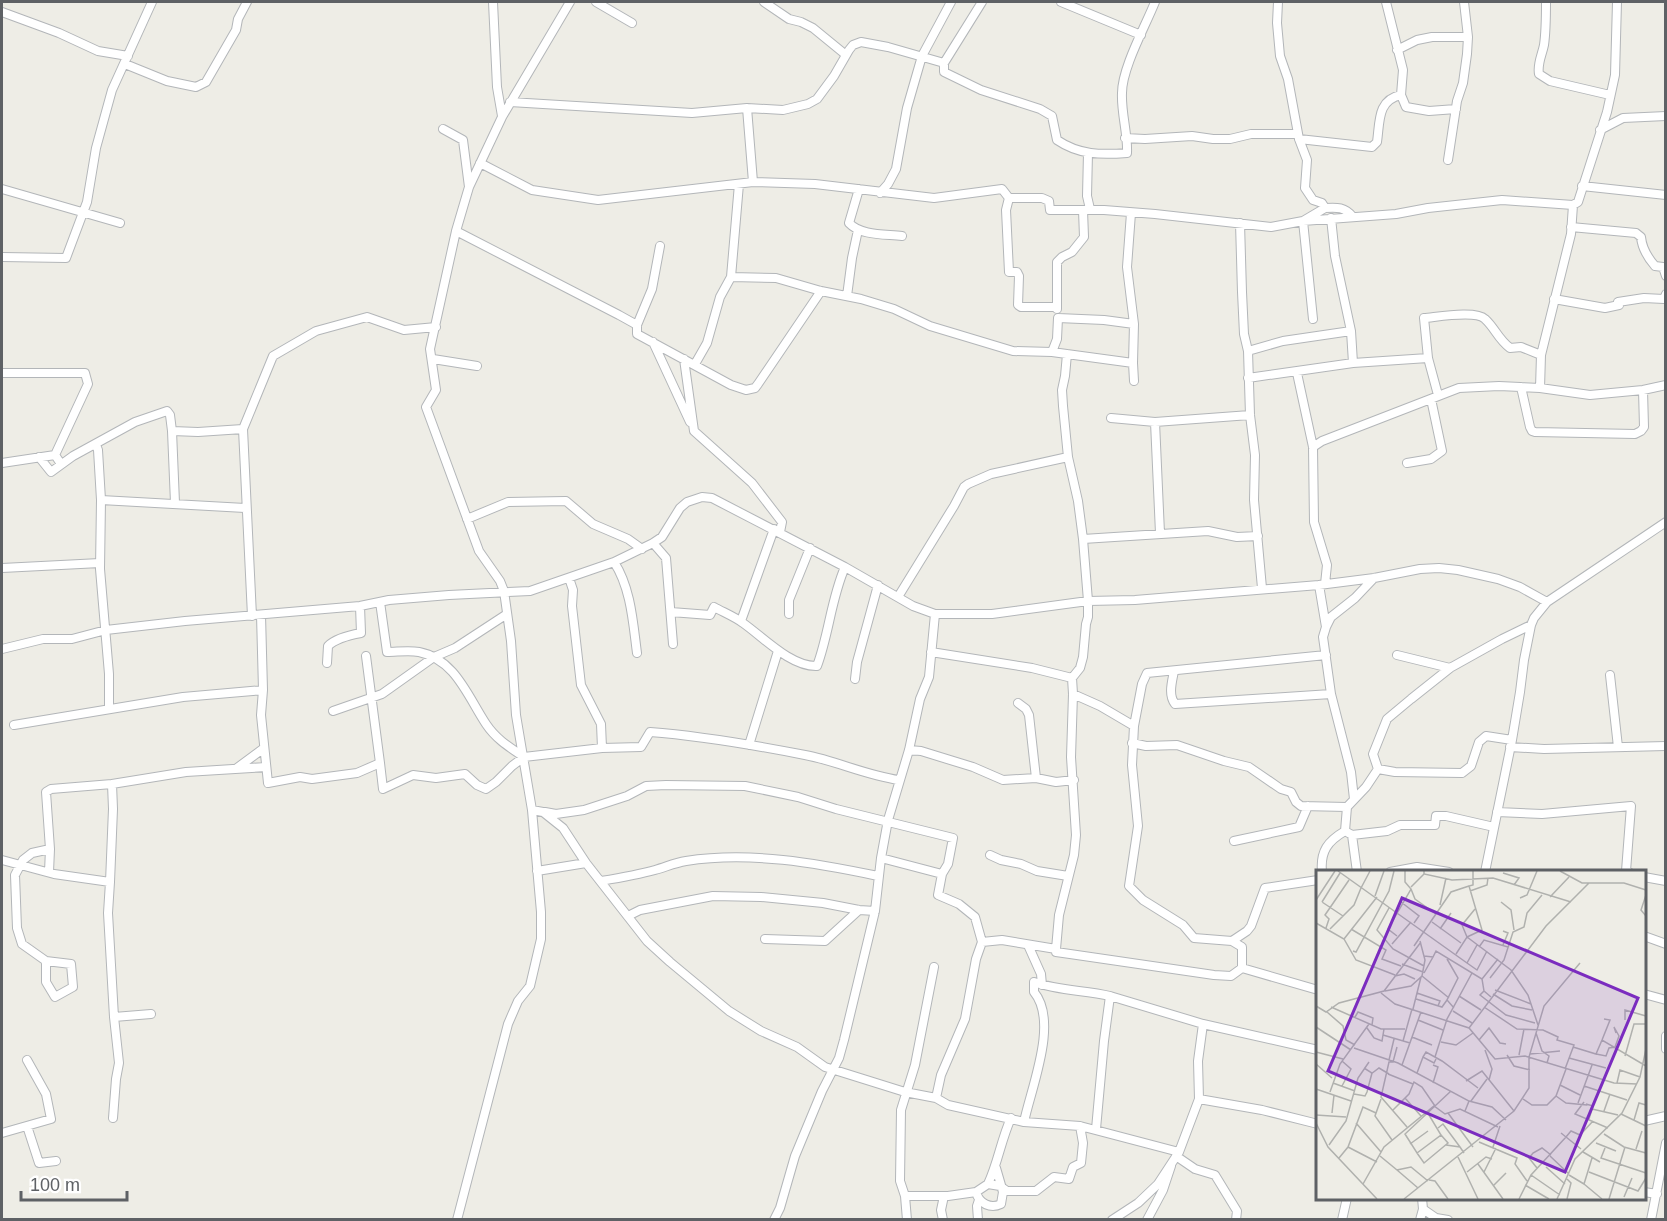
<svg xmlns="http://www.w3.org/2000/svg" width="1667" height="1221" font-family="Helvetica,sans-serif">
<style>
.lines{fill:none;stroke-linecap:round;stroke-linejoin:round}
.minor-casing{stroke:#b3b6b9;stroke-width:10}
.minor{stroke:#fff;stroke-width:8}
.inset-road{fill:none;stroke:#b0b1ae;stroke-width:1.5}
.view{fill:#7b2cbf;fill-opacity:0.15;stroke:#7b2cbf;stroke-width:3}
.inset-edge{fill:none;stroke:#5e6165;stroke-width:3}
</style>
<rect width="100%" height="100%" fill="#eeede6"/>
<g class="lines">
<!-- minor casing -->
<g class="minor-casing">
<path id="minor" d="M493 2 497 87 502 116
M596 2 632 23
M764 2 789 19 801 22 813 28 846 55
M1061 2 1141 35
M1278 2 1277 23 1280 56 1288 79 1299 139 1307 160 1305 188 1313 200 1322 203 1325 208 1303 221 1313 319
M1386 2 1403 70 1401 95 1406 107 1429 111 1456 109
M1546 2C1546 16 1546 31 1544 45 1542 55 1537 64 1539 74L1550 81 1610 95
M2 12 59 33 98 51 128 56
M1397 50 1417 40 1432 37H1468
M944 63V72L981 90 1040 109 1052 116 1057 140C1079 155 1101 155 1127 153 1128 134 1121 113 1122 93 1122 68 1145 27 1155 2
M125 64 167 81 196 87 206 82 236 30 238 19 247 2
M510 102 692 113 747 108 783 110 808 104 817 99 834 76 849 50 853 45 861 42 888 47 944 63 982 2
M747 108 753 182 815 184 934 198 1002 189 1009 198H1042L1049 201 1050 210H1104L1155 214 1271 227 1303 221 1396 214 1428 208 1502 200 1573 205
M443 129 463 140 469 187
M1600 130 1623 118 1666 116
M1125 138 1145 139 1192 136 1213 139H1230L1251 134H1298
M1299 139 1372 147 1377 142C1380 122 1377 100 1401 95
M1088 153 1087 196 1090 209
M1448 160 1457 101 1463 83 1467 54 1468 37 1464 2
M480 163 532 190 598 200 753 182
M1582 186 1666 195
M2 189 120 223
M859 189 849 223C861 236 885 234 902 236
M880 193 888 184 896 169 907 108 922 56 951 2
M1009 198 1006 210 1009 272H1017L1019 276 1018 305 1021 307H1057
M1325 208C1337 207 1345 207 1353 217
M1331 218 1335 256 1351 331 1353 363
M1240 223 1242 292 1244 334 1248 351 1250 415 1255 455 1254 500 1262 588
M1571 227 1636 233 1641 237C1642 248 1648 258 1655 266L1663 267 1666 276
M456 231 619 315 637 325V334L731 385 746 390 755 388 758 384 821 291
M2 257 66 258 87 202 96 148 112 90 152 2
M731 277 776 278 821 291 861 299 894 309 930 326 1013 351 1052 352 1133 363 1134 324
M847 296 852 258 858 230
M1554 299 1605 308 1619 305 1618 302 1644 298 1664 299 1666 294
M1057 309V262L1062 257 1072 252 1084 237 1083 210
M637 325 652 289 660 246
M653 342 690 422
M1248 351 1283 341 1351 331
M1052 352 1057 339 1058 318 1104 320 1134 324 1127 267 1131 213
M433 359 477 366
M684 359 694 431 752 483 782 522 780 532
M1133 363 1134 381
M695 364 707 343 720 297 731 277 739 184
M2 373H85L88 384 55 455 61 464
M1297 373 1313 447 1314 522 1327 565 1325 584
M1248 378 1353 363 1428 358
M1521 387 1530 427 1532 431 1535 432 1635 434 1641 431 1644 427 1643 390
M1540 388 1541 355 1571 234 1573 205 1578 202 1607 112 1615 75 1617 2
M1438 395 1428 358 1424 318C1437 317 1476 310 1485 319 1495 328 1498 339 1510 348L1521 347 1541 355
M1111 418 1155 422 1250 415
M1155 422 1160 533
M172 431 175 503
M96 445 98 450 101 500 100 569 109 674V709
M1313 447 1322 441 1459 388 1499 386 1540 388 1590 395 1643 390 1666 385
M39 457 51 472 73 456 135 422 167 411 170 415 172 431 198 432 243 429
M2 463 55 455
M1407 463 1431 459 1442 451 1431 399
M101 500 245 508
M467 519 508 502 566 501 593 524 628 539 642 549
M1083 539 1208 531 1237 537 1258 536
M653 543 666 558 673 644
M614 562C631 588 633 623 637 653
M2 568 100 563
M569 578 573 590 572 606 581 685 601 724 602 748
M1319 585 1326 627 1323 637 1331 694 1351 772 1354 799
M898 597 954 506 964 487 968 484 991 474 1068 457
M380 602 387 652C397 652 409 650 419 652 455 659 468 697 486 724 496 739 509 747 524 757
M671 612 710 615 714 607C723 612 735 617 743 623 763 637 791 667 817 666 829 634 831 599 845 567
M789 614V600L810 548
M261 615 263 690 261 715 268 783 300 777 312 779 357 773 380 763 383 789 413 775 436 778 465 774 477 785 486 789 496 782 512 766 524 757 602 748 641 747 650 732C702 736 754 745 805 755 837 761 865 775 899 780
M252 616 243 429 273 356 316 331 367 317 404 330 436 327
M741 621 774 529
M1326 627 1331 617 1355 598 1374 578
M2 649 43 639H72L106 630 185 621 360 606 389 600 449 595 530 591 614 562 653 543 662 537 680 508 687 502 702 497 712 498 845 567 913 606 935 614H992L1088 601 1135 600 1319 585 1374 578 1420 569 1439 568 1458 570 1498 579 1520 587 1547 602
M931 652 1032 668 1072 678
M1397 655 1450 668
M366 656 380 763
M327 663 328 646C336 638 350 635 361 633L360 606
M1174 671C1172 682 1168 695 1175 704L1331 694
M1610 675 1618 747
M855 679 857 662 878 585
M1018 703 1026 709 1029 715 1036 778
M333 711 382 694 434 657 455 648 507 614
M14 725 183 697 263 690
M1134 726 1142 684 1147 673 1326 655
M1132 743 1146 746 1177 745 1224 761 1249 767 1281 789 1291 792 1296 802 1301 806 1347 807
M749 745 778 651
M1510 747 1544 749 1666 746
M909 750 921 751 973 767 1003 780 1036 778 1056 782 1074 780
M237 768 264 748
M1378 769 1395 772 1462 773 1471 766 1479 742 1486 736 1512 740
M532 810 543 812 563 828 586 863 647 941 670 962 729 1011 761 1031 797 1047 825 1067 905 1092 936 1098 948 1105 1024 1122 1080 1126 1179 1152 1199 1099 1198 1061 1203 1024
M545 812 556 814 584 810 627 796 646 786 666 785 745 786 798 797 836 809 953 838 948 864 942 874 881 858
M1497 812 1542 814 1631 806 1626 871 1629 872
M1352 835 1387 831 1400 825H1435L1436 816H1446L1494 827
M1234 841 1299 827 1308 806
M990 855 1001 860 1021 864 1037 871 1068 876
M2 860 54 874 110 882 113 809 112 784 186 772 266 767
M537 871 586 863
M49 872 50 849
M1322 872C1320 851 1328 841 1345 831
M1357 872 1352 835 1345 831 1347 807 1366 787 1378 769 1373 754 1387 719 1411 699 1450 668 1502 639 1531 625
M1390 872 1417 867 1449 872
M1485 872 1512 740 1520 692 1524 660 1531 625 1534 618 1547 602 1666 522
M942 874 938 895 959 904 975 917 982 942 1002 940 1056 949V952L1070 954 1214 975 1231 976 1242 968V947L1232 941 1194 938 1183 925 1143 900 1129 886 1138 826 1132 765 1134 726 1100 706 1073 694
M1644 877 1666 881
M601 881C619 878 637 875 655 870 666 867 674 863 686 861 750 851 816 863 878 876
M110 882 108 913 114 1017 151 1014
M628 916 640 910 713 896 761 897 823 903 859 910 875 911
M1644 936 1666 944
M765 939 825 941 859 910
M1232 941 1247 931 1251 926 1265 888 1318 880
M1028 945 1041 974 1042 985
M1056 949 1059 915 1074 855 1076 835 1071 757 1073 694 1072 678 1080 668 1083 657 1086 624 1088 617V601L1083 539 1078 501 1068 457 1063 406 1062 390 1065 376 1067 354
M46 961 71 964 73 987 55 997 46 982V961L22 944 17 928 15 875 23 860 32 853 50 849 46 792 51 789 112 784
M1242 968 1318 990
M1644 994 1666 1000
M1666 1036V1049
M936 1098 941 1075 965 1019 976 959 982 942
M1199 1099 1262 1110 1318 1124
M113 1118 116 1079 119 1063 114 1017
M1644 1121 1666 1116
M1024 1122C1031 1088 1059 1022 1034 992V982C1059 991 1085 990 1110 996
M27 1126 39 1163 56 1161
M1096 1129 1104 1041 1110 996 1203 1024 1318 1050
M2 1133 51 1119 46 1094 27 1060
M1176 1156 1195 1169 1215 1175 1237 1211 1236 1220
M988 1184C998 1163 1001 1140 1011 1118
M976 1192C979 1204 991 1209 1001 1204L1003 1192 996 1168
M1644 1192 1657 1194
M905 1196H948L976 1192 988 1184 1000 1186 1007 1191H1036L1054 1177 1069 1179 1073 1167 1081 1163 1083 1143 1080 1126
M1423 1209 1436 1218 1448 1220
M457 1220 508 1024 518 1001 530 986 541 939V912L532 810 516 715 511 641 504 591 500 581 479 551 426 407 436 390 430 349 456 231 469 187 502 117 570 2
M774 1220 780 1208 795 1156 822 1091 839 1058 844 1040 875 911 881 858 888 820 909 750 920 699 929 677 935 614
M907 1220 905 1196 900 1181 901 1110 915 1065 934 967
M943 1220 941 1210 944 1196
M978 1220 977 1206 979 1200
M1112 1220 1138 1203 1158 1184 1179 1152
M1147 1220 1163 1190 1171 1166
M1342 1220 1347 1198
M1420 1220 1423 1209 1422 1198
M1651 1220 1666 1143"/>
</g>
<!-- minor -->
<use href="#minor" class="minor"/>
</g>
<!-- overview -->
<g transform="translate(1316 870)">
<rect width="330" height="330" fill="#eeede6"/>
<path class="inset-road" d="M22 1 151 93 161 75M108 1V4L136 10 177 8 255 32M244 1 266 13H308L330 20M187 3 203 8 198 15M95 17 108 4M45 18 54 1M95 19 99 29 120 44M154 21 171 15 172 8M330 25 325 40 330 46M59 26 68 1M234 27 253 7M204 28 211 25 221 1M0 30 19 1M6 32 24 3M6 32 27 46M85 32 103 46 98 53M185 32 195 40 198 60M124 35 130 8M73 38 61 60 77 79 108 96M116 52 145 73M0 53 28 69 40 90 79 105M10 58 13 49 9 45 33 10M14 59 38 35 45 18M35 59 70 80 66 89 85 96M124 59 135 43M187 61 192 63 187 75M81 66 72 59 95 19 89 12V1M151 67 166 60 153 16 157 15V1M151 67 146 55 159 39M28 69 61 27M76 74 95 52M98 76 135 22 153 16M163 77 168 70 192 77M37 81 40 82 73 21 78 1M140 84 151 67 195 100 212 125 222 155M108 86 117 87 120 81 166 109 168 121M131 89 142 108 131 130 138 138M151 93 161 100 171 81M86 94 107 102M108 103 117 87M79 106 88 104 99 109M106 106 133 128M174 108 188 90 197 62 208 57 211 43 226 25M166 109 182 89M179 120 215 134M69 121 95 116 106 106 109 90 104 71M65 123 79 134 153 158 179 189 209 186 298 213 321 214M101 123 124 131 122 136M177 124 196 136 216 140M143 126 165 140M175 127 168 121 164 125 190 145 219 153M100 129 126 137 131 130M0 136 10 142 23 133 68 121 105 72M15 137 65 159H89M168 137 201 159 227 160 242 167 241 170 258 175 249 199M97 139 105 107M137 141 156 153M11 142 27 156 30 170 39 175M39 147 42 142 57 148 56 155M102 150 127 160M309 150V140L330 146M0 157 35 180M51 158 58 168 66 171 68 159M153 158 230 56 273 13M220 163 226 181 233 186 231 193M67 165 94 173M96 167 116 175M163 170 173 158 184 173 190 174M286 170 294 150 288 149M87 171 96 139M125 172 140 175 157 163M81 177 77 192H73L65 227 91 257M257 177 280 184 286 170 330 196M38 178 82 193 153 231 149 241M169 180 176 199 173 210M0 182 27 189M214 184 244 181M280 184 290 186 293 178 299 177 303 166 298 157 300 163M191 185 198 196 214 200M203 185 208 159M309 186 318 154H330M107 187 110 182 126 191 162 218M119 187 131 149 156 103M253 188 290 198M73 190 78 169M26 191 35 199 26 216M0 194 16 208M86 195 105 142M117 195 122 197 117 213M101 203 107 187 118 193 120 189M55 204 63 198 73 204M72 204 97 214M150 211 166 201 198 241M17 213 39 221M301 213 304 200 324 207M244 215 264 225M268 216 311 230M0 219 35 231M14 222 24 194 53 154M38 224 49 226 51 222 56 203 48 198M240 226 250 233 271 235M89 228 105 246M65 229 59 246 76 270M207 229 216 235H231L240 226 250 199M153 231 176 237 190 250M155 231 171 209M268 232 259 244 292 258M262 233 276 195M270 234 277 236 273 249M276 239 302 245M77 240 93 224 98 212 106 217 119 236M288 241 294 224M16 243 18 225M132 243 157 277M305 244 330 256M0 245 30 247M113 245 125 265 101 283 89 264 135 221M318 250 323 233 330 235M0 253 12 277 61 329M40 253 65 282M122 258 127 254 144 277M245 263 265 279M288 264 308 277 330 283M163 272 201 288 199 294 211 311M280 273 300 281M94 274 112 261M13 275 30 251 42 208 53 192M130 275 144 277 148 283M32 277 61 292M177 277 184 256M289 278 285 288 330 303M320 279 326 261M267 282 284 292M101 283 108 293 132 273 125 265M64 286 81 300M234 286 253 304M142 287 162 329M23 288 32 277 47 237 60 243M162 294 187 329M230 297 249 314M221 298 213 288 217 283 226 278 235 285M151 302 170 287 176 289M168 302 180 278M273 302 322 321 330 308M215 305 244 325M253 305 268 314 276 288M251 309 255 313 251 329M113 310 119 311 132 329M47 314 68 277 118 236 129 244 144 239 182 257M268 314 286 329M209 315 233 329M177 316 190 303M102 318 81 300 95 297 112 311M308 327 316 308M88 329 198 241 213 218V187L228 136 264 93M203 329 215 305 250 267 255 261 264 265 277 251M241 329 259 289 306 243 324 207 330 179M293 329 309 277"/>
<path class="view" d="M86 28 322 128 249 302 12 201Z"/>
<rect width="330" height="330" class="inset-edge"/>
</g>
<!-- border -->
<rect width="1667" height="1221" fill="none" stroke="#5e6165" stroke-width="6"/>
<!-- scale -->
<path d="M21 1191v9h106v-9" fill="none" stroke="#5e6165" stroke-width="3"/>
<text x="30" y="1191" font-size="18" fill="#5e6165" stroke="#ffffff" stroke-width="4.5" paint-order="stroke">100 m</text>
</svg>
